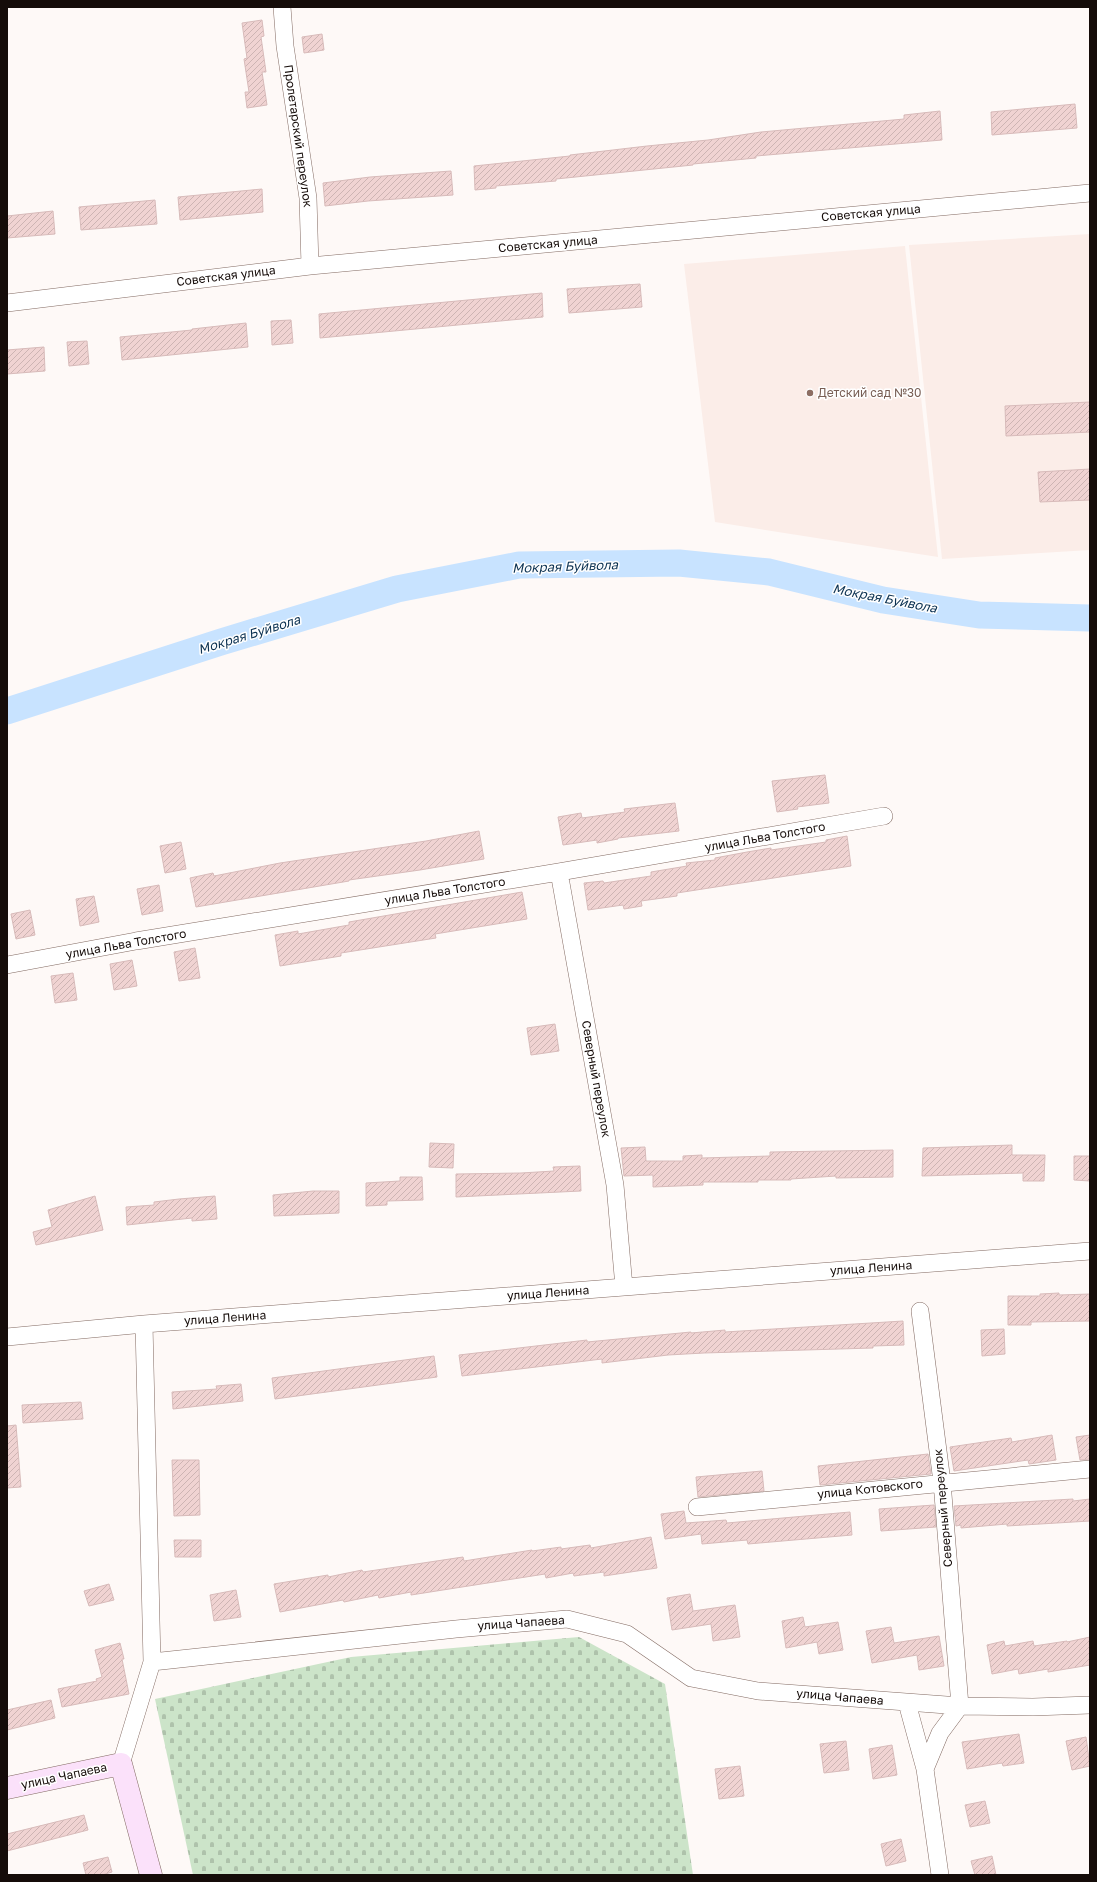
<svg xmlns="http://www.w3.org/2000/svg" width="1097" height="1882" font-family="'Golos Text',sans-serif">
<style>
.built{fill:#fbede8}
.cemetery{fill:url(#cemetery-stones)}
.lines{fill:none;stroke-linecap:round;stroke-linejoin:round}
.river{stroke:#c8e3ff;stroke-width:27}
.building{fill:url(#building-hatch);stroke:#d8bbba}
.street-casing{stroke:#836b63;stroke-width:18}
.secondary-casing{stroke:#836b63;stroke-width:23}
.street{stroke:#fff;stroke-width:17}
.secondary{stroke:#fbe1fa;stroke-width:22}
.education-dot{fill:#8d6e63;stroke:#fff;stroke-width:1.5}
.labels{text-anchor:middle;stroke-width:3;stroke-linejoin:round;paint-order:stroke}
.street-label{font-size:12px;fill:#150c09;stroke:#fff}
.education-label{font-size:12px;fill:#785e54;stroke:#fff;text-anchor:start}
.water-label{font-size:13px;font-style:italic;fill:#0c3252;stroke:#fff}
</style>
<defs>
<pattern id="cemetery-stones" width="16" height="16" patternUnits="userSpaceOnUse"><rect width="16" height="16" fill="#cce4c9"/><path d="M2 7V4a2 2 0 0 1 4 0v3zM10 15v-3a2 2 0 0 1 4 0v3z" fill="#aec2ab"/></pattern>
<pattern id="building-hatch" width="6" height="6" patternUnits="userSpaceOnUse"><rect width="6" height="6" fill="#f0d3d2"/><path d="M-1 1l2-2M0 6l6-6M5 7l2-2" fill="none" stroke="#cdb4b3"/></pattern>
</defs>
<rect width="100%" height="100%" fill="#fef9f7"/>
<!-- built -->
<path class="built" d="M1090 234V550L942 559 909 245Z
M905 246 938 557 715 522 684 264Z"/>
<!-- cemetery -->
<path class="cemetery" d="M579 1637 665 1684 693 1875H193L155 1699 351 1657Z"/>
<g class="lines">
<!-- river -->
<path class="river" d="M7 711 221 642 397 589 519 565 679 563 769 572 883 600 979 615 1090 618"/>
</g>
<!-- building -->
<path class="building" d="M262 20 264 36 261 37 266 72H262L267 105 247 108 245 92H249L244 59 247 58 242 23Z
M322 34 324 50 304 53 302 37Z
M1075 104 1077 128 992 135 991 112Z
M940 111 942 140 756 156V158L693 164V165L556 179V181L496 186V188L475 190 474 166 570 156V155L647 146 708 140 761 132 904 119V115Z
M451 171 453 195 368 201 325 206 323 183 370 177Z
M262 189 263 212 180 220 178 197Z
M155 200 157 224 81 230 79 207Z
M53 211 55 234 7 238V216Z
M640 284 642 307 569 313 567 289Z
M542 293 543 317 320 338 319 314Z
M291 320 293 343 272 345 271 321Z
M246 323 248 347 122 360 120 337 192 330V329Z
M87 341 89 364 69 366 67 342Z
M44 347 45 371 7 374V350Z
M1090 402V432L1006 436 1005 406Z
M1090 469V500L1040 502 1038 472Z
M825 775 829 803 797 807 798 809 777 812 772 781Z
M675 803 679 831 618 838V839L597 843V840L563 845 558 817 581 813 582 818 625 812 624 809Z
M479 831 484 859 420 870 349 880V881L196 907 190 878 213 873 214 876 280 863 426 841Z
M847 836 851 866 677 893V896L641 901 642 906 624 909 623 905 588 910 584 883 603 881 604 883 651 876V872L687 866 686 863 715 860V858L747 852 771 848V850L826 842V840Z
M181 842 186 869 165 873 160 846Z
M159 885 163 911 142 915 137 889Z
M522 892 527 919 435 934 436 938 341 953V956L280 966 275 935 298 931V934L349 925V922Z
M94 896 99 922 80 926 76 899Z
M30 910 35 935 16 939 11 914Z
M195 948 200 978 179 981 174 952Z
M132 960 137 986 114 990 110 964Z
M73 973 77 1000 55 1003 51 976Z
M555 1024 559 1051 531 1055 527 1028Z
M430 1143 454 1144 453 1168 429 1167Z
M1012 1145V1155H1045L1044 1181H1023V1173L922 1176 923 1148Z
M645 1147 646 1161H683V1156L702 1155V1158L770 1156V1152L893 1150V1177L836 1178V1176L791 1179V1180H758V1182H703V1185L653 1187V1175L624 1176 621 1148Z
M1074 1156H1090V1181L1074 1180Z
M580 1166 581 1191 456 1197V1174L521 1173 554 1171 553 1167Z
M400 1177H422L423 1200 387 1201V1205L366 1206V1183L400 1181Z
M313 1191H339V1213L274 1216 273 1195Z
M95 1196 103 1230 36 1245 33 1232 52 1227 48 1210Z
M215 1196 217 1219 192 1221V1218L127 1225 126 1207 154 1205V1202L179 1199Z
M1059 1293V1295L1090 1294V1321L1031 1322V1325H1008V1296H1040V1294Z
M903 1321 904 1345 873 1346V1348L704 1353 668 1355 602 1363V1359L462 1376 459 1355 587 1340V1342L691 1332V1333L725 1330V1332Z
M1004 1329 1005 1354 982 1356 981 1330Z
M434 1356 437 1377 275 1399 272 1378Z
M241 1384 243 1401 173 1409 172 1392 217 1389 216 1386Z
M81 1402 83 1419 23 1423 22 1405Z
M16 1425 21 1487 7 1488V1426Z
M1052 1435 1056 1460 1029 1464 1028 1460 954 1471 950 1447 1011 1438 1012 1442Z
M1090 1435V1459L1080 1460 1076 1437Z
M928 1454 931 1474 820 1485 818 1466Z
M172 1460H199L200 1515 174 1516Z
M762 1471 764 1491 698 1497 696 1477Z
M1073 1499V1501L1090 1499V1521L1007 1526V1524L961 1528V1525L956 1526 954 1506Z
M934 1505 936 1527 881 1531 879 1509Z
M684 1511 686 1523 726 1520 727 1523 850 1512 852 1535 748 1544 747 1540 702 1544 701 1534 665 1539 661 1514Z
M651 1537 657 1568 604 1576V1572L574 1576 573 1573 546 1578 545 1574 411 1595V1592L379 1598 378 1595 344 1602 343 1600 280 1612 274 1584 328 1575V1577L362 1570 363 1572 463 1557 464 1561 532 1550V1551L561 1547V1549L590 1545 591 1548Z
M174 1540H201V1557H175Z
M109 1584 114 1600 89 1606 84 1591Z
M236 1590 241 1617 214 1621 210 1595Z
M690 1594 693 1611 735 1605 740 1637 713 1641 711 1624 672 1630 667 1598Z
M803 1617 805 1627 838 1622 843 1650 819 1654 817 1642 786 1648 782 1621Z
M891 1627 894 1643 939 1636 944 1666 919 1670 917 1655 872 1663 866 1631Z
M1090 1637V1665L1048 1672V1669L1019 1674 1018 1669 992 1674 987 1645 1004 1641 1005 1646 1033 1641 1034 1646 1067 1641V1642Z
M120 1643 124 1659H122L129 1694 62 1707 58 1689 97 1681 96 1679 102 1677 95 1650Z
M51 1700 55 1718 7 1730V1710Z
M1019 1734 1024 1763 1003 1766 1002 1763 967 1769 962 1742Z
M1086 1737 1090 1766 1072 1770 1066 1741Z
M846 1741 849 1770 824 1773 820 1744Z
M892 1745 897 1775 873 1779 869 1749Z
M740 1766 744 1796 719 1799 715 1769Z
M985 1801 990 1823 970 1827 965 1805Z
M84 1815 88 1830 7 1851V1834Z
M901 1839 906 1861 886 1866 881 1844Z
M992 1856 996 1875H975L971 1861Z
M108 1857 112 1872 102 1875H86L83 1863Z"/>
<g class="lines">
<!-- street casing -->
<g class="street-casing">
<path id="street" d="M282 7 285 46 308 198 310 266
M7 303 310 266 1090 193
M559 872 615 1185 624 1287
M7 965 136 941 559 872 884 816
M920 1311 942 1482 960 1706 940 1733 925 1769
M7 1337 144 1324 1090 1251
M697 1507 1090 1469
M152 1662 456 1629 567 1619 627 1634 691 1678 758 1691 960 1706 1033 1707 1090 1705
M907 1703 925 1769 940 1875
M121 1764 152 1662 144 1324"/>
</g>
<!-- secondary casing -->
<g class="secondary-casing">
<path id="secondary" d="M7 1788 121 1764 151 1875"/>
</g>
<!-- street -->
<use href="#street" class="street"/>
<!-- secondary -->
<use href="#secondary" class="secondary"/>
</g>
<!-- markers -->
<circle class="education-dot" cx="810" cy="393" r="4"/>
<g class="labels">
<!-- street labels -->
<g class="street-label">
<text transform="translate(298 136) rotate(82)" y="4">Пролетарский переулок</text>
<text transform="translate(871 213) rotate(-5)" y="4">Советская улица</text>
<text transform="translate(548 244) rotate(-5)" y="4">Советская улица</text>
<text transform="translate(226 276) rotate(-7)" y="4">Советская улица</text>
<text transform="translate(765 837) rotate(-10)" y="4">улица Льва Толстого</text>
<text transform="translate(445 891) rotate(-9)" y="4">улица Льва Толстого</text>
<text transform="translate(126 944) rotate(-10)" y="4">улица Льва Толстого</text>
<text transform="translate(596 1079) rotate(80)" y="4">Северный переулок</text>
<text transform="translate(871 1268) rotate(-4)" y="4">улица Ленина</text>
<text transform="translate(548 1293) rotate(-4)" y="4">улица Ленина</text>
<text transform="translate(225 1318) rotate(-4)" y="4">улица Ленина</text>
<text transform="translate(870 1489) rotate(-6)" y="4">улица Котовского</text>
<text transform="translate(943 1508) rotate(-95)" y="4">Северный переулок</text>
<text transform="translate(521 1623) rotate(-4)" y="4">улица Чапаева</text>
<text transform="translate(840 1697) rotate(5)" y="4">улица Чапаева</text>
<text transform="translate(64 1776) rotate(-12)" y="4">улица Чапаева</text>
</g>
<!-- education labels -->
<g class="education-label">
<text x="818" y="397">Детский сад №30</text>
</g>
<!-- water labels -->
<g class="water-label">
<text transform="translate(565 566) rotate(-2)" y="5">Мокрая Буйвола</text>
<text transform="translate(885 598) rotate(11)" y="5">Мокрая Буйвола</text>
<text transform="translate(249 634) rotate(-17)" y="5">Мокрая Буйвола</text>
</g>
</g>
<!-- border -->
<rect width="1097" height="1882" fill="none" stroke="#150c09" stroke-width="16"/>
</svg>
